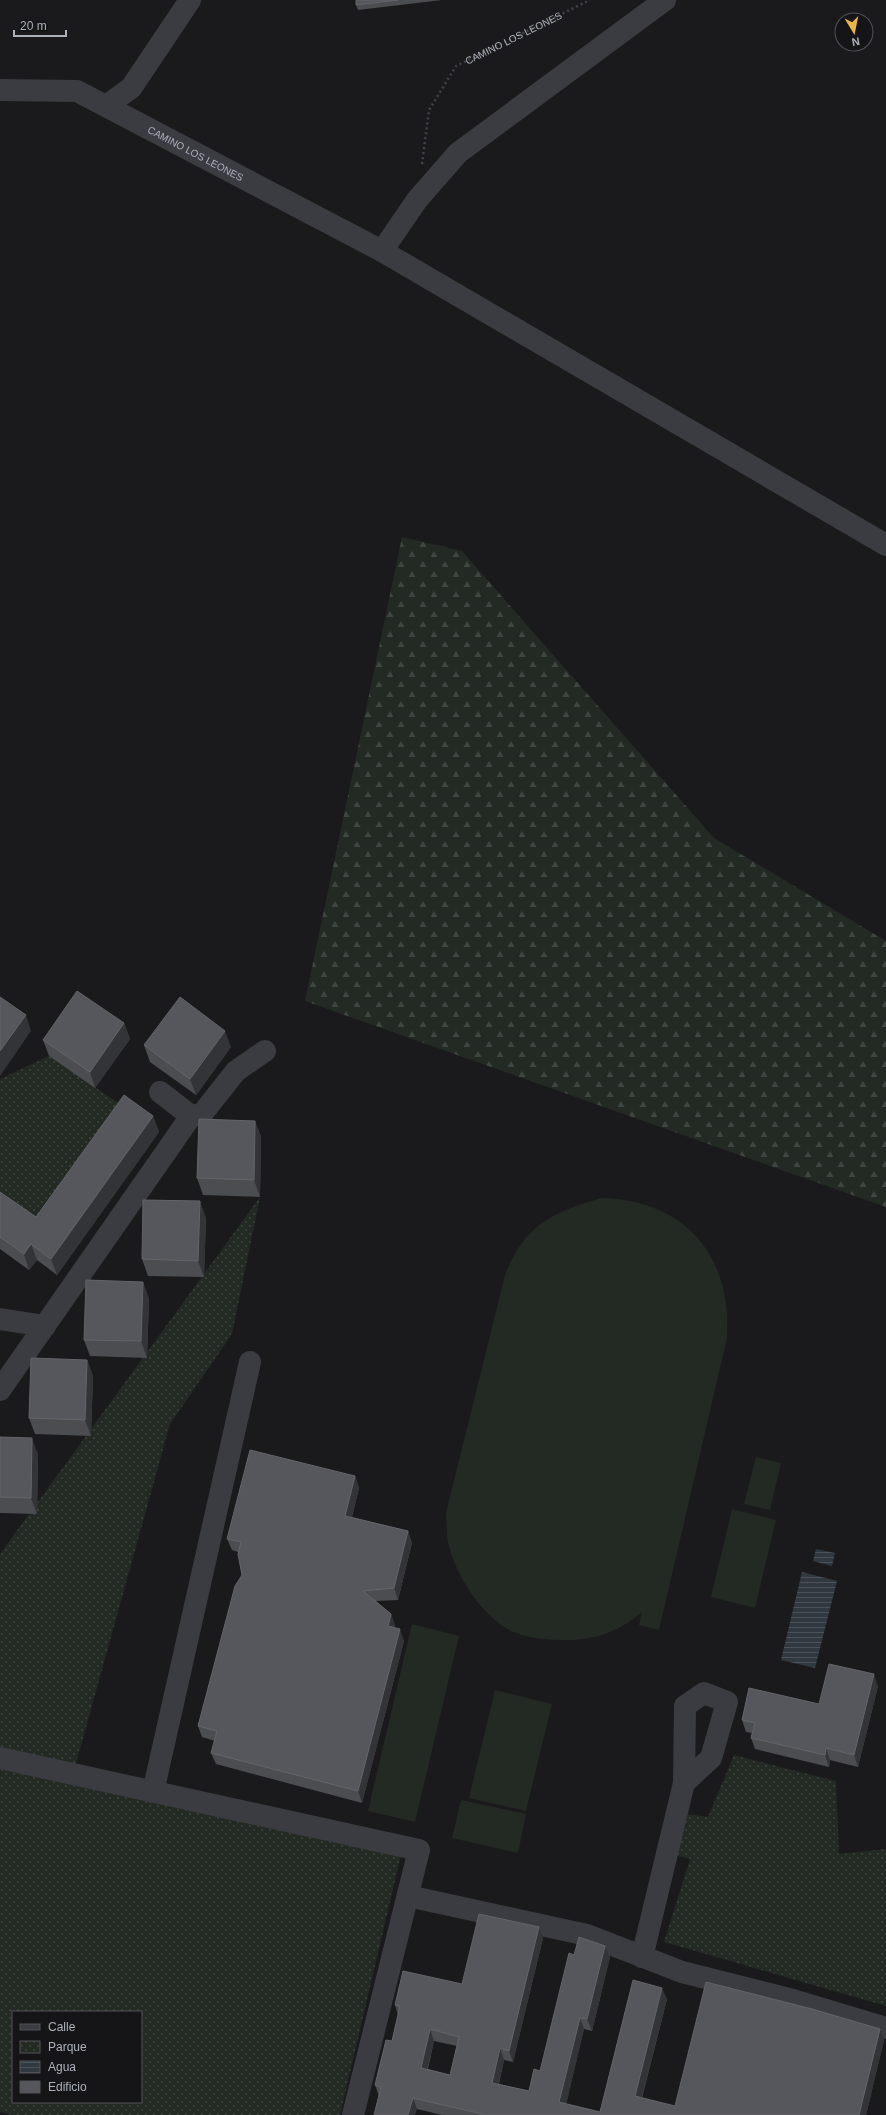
<svg xmlns="http://www.w3.org/2000/svg" width="886" height="2115" font-family="Helvetica,sans-serif">
<style>
.grass{fill:#222a23}
.forest{fill:url(#forest-firs)}
.park{fill:url(#park-dots);fill-rule:evenodd}
.water{fill:url(#water-rules)}
.lines{fill:none;stroke-linecap:round;stroke-linejoin:round}
.path{stroke:#414348;stroke-width:2.5;stroke-dasharray:2 3;stroke-linecap:butt}
.minor{stroke:#3b3c41;stroke-width:22}
.wall{fill:#4b4d51;fill-rule:evenodd}
.shaded-wall{fill:#333437}
.building{fill:#56575c;stroke:#64656b;fill-rule:evenodd}
.labels{text-anchor:middle;stroke-width:4;stroke-linejoin:round;paint-order:stroke}
.street-label{font-size:10px;fill:#adb1bb;stroke:#151517}
</style>
<defs>
<pattern id="forest-firs" width="22" height="20" patternUnits="userSpaceOnUse"><rect width="22" height="20" fill="#222a23"/><path d="M5 1l3.5 6h-7zM16 11l3.5 6h-7z" fill="#3f4641"/></pattern>
<pattern id="park-dots" width="8" height="8" patternUnits="userSpaceOnUse"><rect width="8" height="8" fill="#222a23"/><path d="M2 2h.1M6 6h.1" fill="none" stroke="#3f4641" stroke-width="1.8" stroke-linecap="round"/></pattern>
<pattern id="water-rules" width="6" height="5" patternUnits="userSpaceOnUse"><rect width="6" height="5" fill="#303940"/><path d="M0 2.5h6" fill="none" stroke="#4b535a"/></pattern>
</defs>
<rect width="100%" height="100%" fill="#1a1a1c"/>
<!-- grass -->
<path class="grass" d="M601 1198C685 1200 732 1255 727 1338L659 1630 639 1625 642 1612C620 1631 596 1640 567 1640 550 1640 531 1639 516 1633 485 1621 457 1578 449 1546 446 1536 447 1524 446 1513L505 1275C525 1224 552 1213 601 1198Z
M756 1457 781 1463 770 1510 744 1504Z
M732 1509 776 1520 755 1608 711 1597Z
M412 1624 459 1636 415 1822 368 1811Z
M495 1690 552 1704 526 1811 469 1798Z
M461 1800 526 1814 518 1853 452 1838Z"/>
<!-- forest -->
<path class="forest" d="M402 537 462 551 714 838 886 941V1207L305 1001Z"/>
<!-- park -->
<path class="park" d="M49 1056 130 1111 42 1234 0 1204V1079Z
M260 1197 232 1334 170 1424 73 1774 0 1758V1554Z
M734 1755 836 1781 839 1854 886 1849V2006L664 1942 690 1859 674 1855 686 1814 708 1817Z
M0 1768 401 1855 340 2115H13L0 2112ZM13 2012H141V2102H13Z"/>
<!-- water -->
<path class="water" d="M816 1549 835 1553 832 1566 813 1561Z
M802 1572 837 1581 815 1668 781 1660Z"/>
<g class="lines">
<!-- path -->
<path class="path" id="s1" d="M422 164 429 110 456 66 590 0"/>
<!-- minor -->
<g class="minor">
<path id="s2" d="M0 90 77 91 382 251 886 545"/>
<path d="M106 106 131 88 190 0"/>
<path d="M382 251 417 200 458 153 665 0"/>
<path d="M191 1116 202 1114 236 1071 265 1051"/>
<path d="M0 1319 45 1326"/>
<path d="M0 1390 191 1116 160 1092"/>
<path d="M0 1758 419 1850 353 2115"/>
<path d="M153 1792 250 1362"/>
<path d="M408 1896 587 1935 682 1972 793 2000 886 2028"/>
<path d="M642 1957 684 1783 685 1706 704 1693 727 1702 711 1758 684 1783"/>
</g>
</g>
<!-- wall -->
<path class="wall" d="M356 0H442L358 10 356 5Z
M124 1023 130 1039 95 1088 49 1056 43 1040Z
M144 1045 231 1047 196 1095 150 1062Z
M153 1116 159 1132 57 1275 37 1260 29 1270 0 1249V1192L36 1217Z
M255 1121 261 1137 260 1197 203 1195 197 1178Z
M206 1218 204 1277 148 1276 142 1259Z
M149 1298 147 1358 90 1356 84 1340Z
M87 1360 93 1376 91 1436 35 1434 29 1418Z
M0 1437 38 1454 37 1514 0 1513Z
M355 1476 359 1488 352 1517 408 1531 412 1543 398 1600 376 1601 391 1614 395 1626V1628L404 1641 362 1803 216 1764 211 1753 215 1741 202 1737 198 1726 242 1575 238 1552 232 1550 227 1539Z
M878 1686 858 1767 830 1760 829 1767 755 1749 751 1738 752 1733 746 1732 742 1720 819 1704Z
M543 1938 513 2062 504 2060 499 2084 529 2091 540 2071 574 1955 605 1946 610 1957 592 2031 584 2029 566 2104 600 2112 667 1999 642 2098 675 2106 880 2029 884 2040 866 2115H442L417 2109 379 2096 375 2085 392 2041 398 2015 395 2005 462 1984ZM434 2041 457 2046 450 2075 428 2069Z"/>
<!-- shaded-wall -->
<path class="shaded-wall" d="M26 1015 31 1031 0 1076V1051Z
M124 1023 130 1039 95 1088 90 1072Z
M225 1031 231 1047 196 1095 190 1079Z
M153 1116 159 1132 57 1275 51 1259Z
M255 1121 261 1137 260 1197 254 1180Z
M200 1201 206 1218 204 1277 198 1261Z
M31 1244 37 1260 29 1270 24 1254Z
M143 1282 149 1298 147 1358 141 1341Z
M87 1360 93 1376 91 1436 85 1420Z
M32 1438 38 1454 37 1514 31 1498Z
M355 1476 359 1488 349 1527 345 1516Z
M408 1531 412 1543 398 1600 394 1588Z
M391 1614 395 1626 392 1638 388 1626Z
M400 1629 404 1641 362 1803 358 1791Z
M874 1674 878 1686 858 1767 854 1755Z
M826 1748 830 1760 829 1767 825 1755Z
M539 1927 543 1938 513 2062 509 2051Z
M605 1946 610 1957 592 2031 587 2019Z
M662 1988 667 1999 639 2108 635 2096Z
M580 2018 584 2029 564 2114 559 2102Z
M430 2029 434 2041 425 2079 421 2068Z
M880 2029 884 2040 866 2115H859Z
M500 2048 504 2060 496 2094 492 2083Z
M413 2098 417 2109 415 2115H408Z"/>
<!-- building -->
<path class="building" d="M356 0H398L356 5Z
M77 991 124 1023 90 1072 43 1040Z
M0 997 26 1015 0 1051Z
M180 997 225 1031 190 1079 144 1045Z
M124 1095 153 1116 51 1259 31 1244 24 1254 0 1237V1192L36 1217Z
M199 1119 255 1121 254 1180 197 1178Z
M143 1200 200 1201 198 1261 142 1259Z
M86 1280 143 1282 141 1341 84 1340Z
M31 1358 87 1360 85 1420 29 1418Z
M0 1437 32 1438 31 1498 0 1497Z
M250 1450 355 1476 345 1516 408 1531 394 1588 363 1591 391 1614 388 1626 400 1629 358 1791 211 1753 217 1731 198 1726 235 1586 242 1575 238 1554 241 1542 227 1539Z
M829 1664 874 1674 854 1755 826 1748 825 1755 751 1738 755 1723 742 1720 749 1688 819 1704Z
M479 1914 539 1927 509 2051 500 2048 492 2083 529 2091 534 2069 540 2071 569 1953 574 1955 579 1937 605 1946 587 2019 580 2018 559 2102 600 2112 633 1980 662 1988 635 2096 675 2106 706 1982 812 2009 880 2029 859 2115H486L413 2098 408 2115H374L381 2087 375 2085 386 2040 392 2041 400 2006 395 2005 403 1971 462 1984ZM430 2029 459 2037 450 2075 421 2068Z"/>
<g class="labels">
<!-- street labels -->
<g class="street-label">
<text dy="4" stroke="none"><textPath href="#s1" startOffset="170">CAMINO LOS LEONES</textPath></text>
<text dy="4" stroke="none"><textPath href="#s2" startOffset="211">CAMINO LOS LEONES</textPath></text>
</g>
</g>
<!-- legend -->
<rect x="12" y="2011" width="130" height="92" fill="#151517" stroke="#525359"/>
<rect x="20" y="2024" width="20" height="6" fill="#3b3c41" stroke="#525359"/>
<text x="48" y="2031" font-size="12" fill="#adb1bb">Calle</text>
<rect x="20" y="2041" width="20" height="12" fill="url(#park-dots)" stroke="#525359"/>
<text x="48" y="2051" font-size="12" fill="#adb1bb">Parque</text>
<rect x="20" y="2061" width="20" height="12" fill="url(#water-rules)" stroke="#525359"/>
<text x="48" y="2071" font-size="12" fill="#adb1bb">Agua</text>
<rect x="20" y="2081" width="20" height="12" fill="#56575c" stroke="#525359"/>
<text x="48" y="2091" font-size="12" fill="#adb1bb">Edificio</text>
<!-- north arrow -->
<g transform="translate(854 32) rotate(170)"><circle r="19" fill="#151517" stroke="#525359"/>
<path d="M0-3L7 15L0 10L-7 15Z" fill="#ebb644"/>
<text y="-6" font-size="11" font-weight="bold" text-anchor="middle" fill="#adb1bb">N</text>
</g>
<!-- scale -->
<path d="M14 30v6h52v-6" fill="none" stroke="#adb1bb" stroke-width="2"/>
<text x="20" y="30" font-size="12" fill="#adb1bb" stroke="#151517" stroke-width="3" paint-order="stroke">20 m</text>
</svg>
